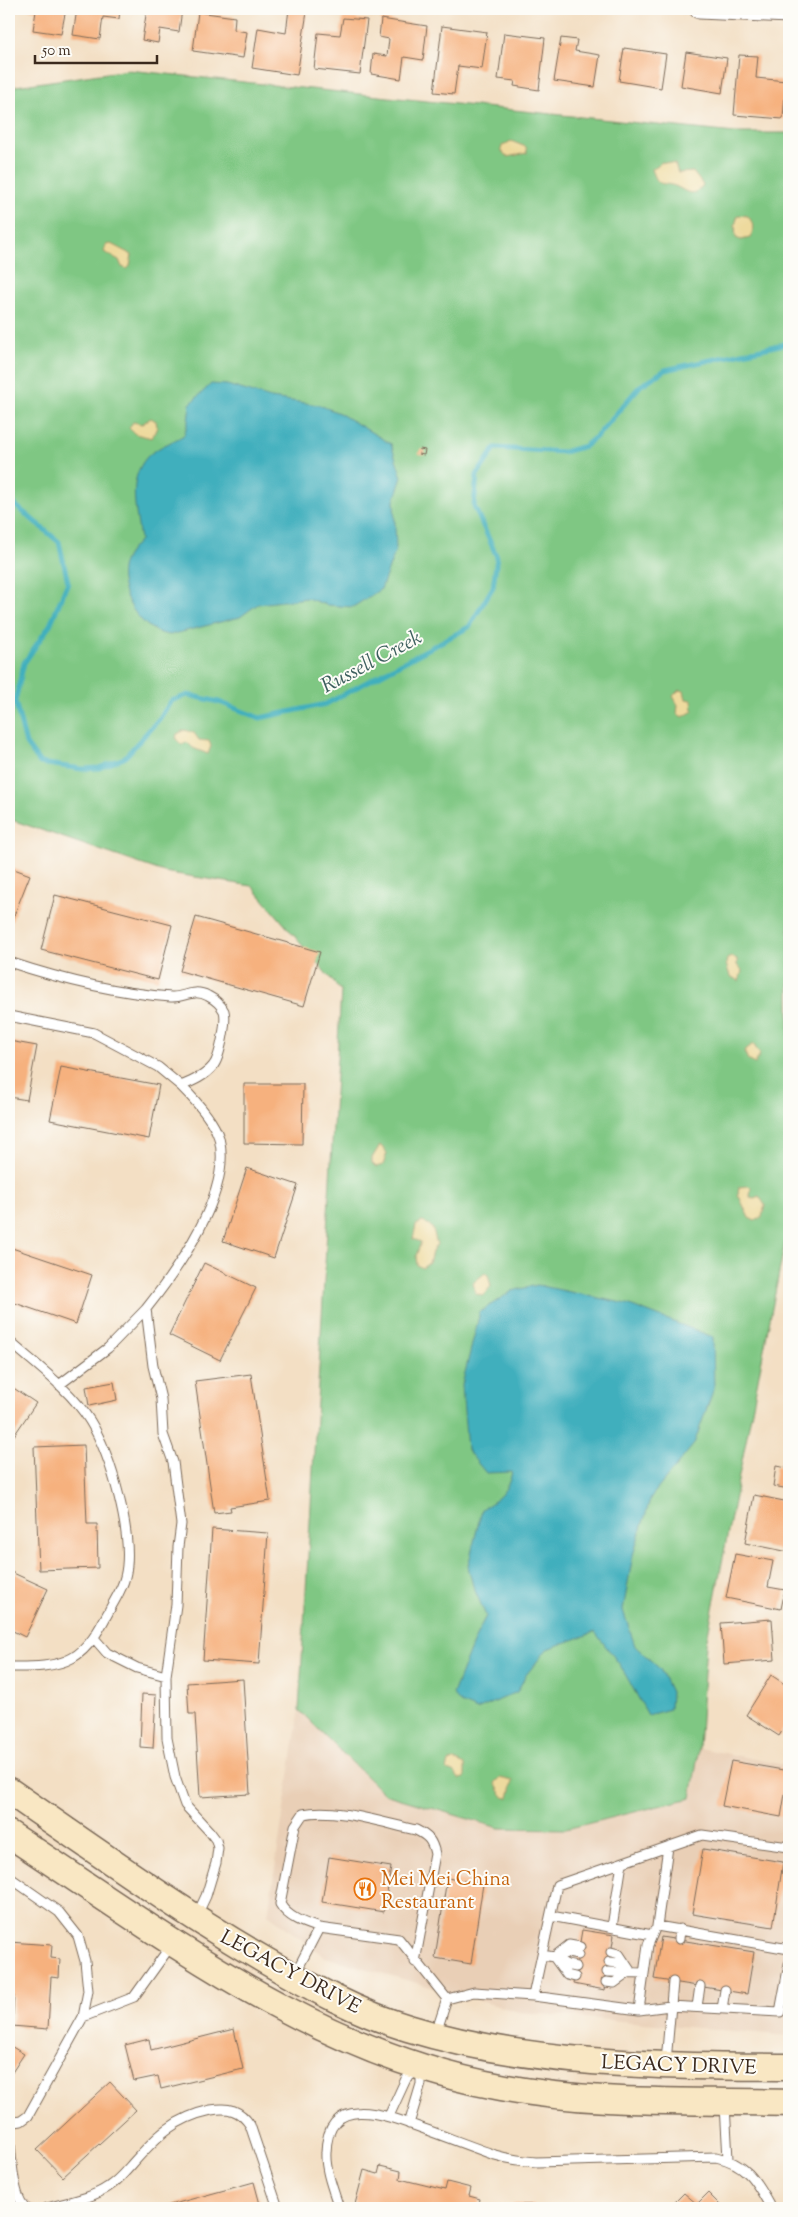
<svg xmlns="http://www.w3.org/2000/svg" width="798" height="2217" font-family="'Sorts Mill Goudy',serif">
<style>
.built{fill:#e9cfb6}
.green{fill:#7fc783;stroke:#5d7850}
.sand{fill:#eeda9e;stroke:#94825e}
.water{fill:#41afbd;stroke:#3e6c6e}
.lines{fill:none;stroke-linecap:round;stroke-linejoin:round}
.stream{stroke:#41afbd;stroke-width:5}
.building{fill:#f6b17e}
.lane-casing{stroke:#7b6958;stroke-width:11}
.street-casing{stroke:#7b6958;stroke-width:21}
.secondary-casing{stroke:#7b6958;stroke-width:29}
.lane{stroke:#fff;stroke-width:9}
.street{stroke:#fff;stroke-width:19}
.secondary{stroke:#f9e7c3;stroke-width:26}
.labels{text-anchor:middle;stroke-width:4;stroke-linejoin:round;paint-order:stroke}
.food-label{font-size:20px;fill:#c56008;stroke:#fdfcf7;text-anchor:start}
.street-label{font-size:20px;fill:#3b2a1e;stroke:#fdfcf7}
.water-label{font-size:21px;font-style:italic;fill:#3d5f5e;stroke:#fdfcf7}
</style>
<rect width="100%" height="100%" fill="#fdfcf7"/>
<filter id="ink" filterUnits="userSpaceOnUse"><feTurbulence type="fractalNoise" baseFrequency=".02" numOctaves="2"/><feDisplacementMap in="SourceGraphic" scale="10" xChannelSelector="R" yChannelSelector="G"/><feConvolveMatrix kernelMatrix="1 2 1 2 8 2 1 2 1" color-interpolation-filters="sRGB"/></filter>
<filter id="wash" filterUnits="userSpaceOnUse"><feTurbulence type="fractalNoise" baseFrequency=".0096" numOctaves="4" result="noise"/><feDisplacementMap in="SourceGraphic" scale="20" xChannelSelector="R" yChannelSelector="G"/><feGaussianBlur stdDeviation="1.12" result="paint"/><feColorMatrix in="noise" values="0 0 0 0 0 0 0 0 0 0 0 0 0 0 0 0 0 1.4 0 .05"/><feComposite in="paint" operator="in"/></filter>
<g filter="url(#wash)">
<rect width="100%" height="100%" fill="#f3dfc4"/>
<!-- built -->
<path class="built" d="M299 1710 384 1794 691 1798 699 1748 789 1766V2036L519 2012 325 1957 268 1914Z"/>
<!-- green -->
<path class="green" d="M128 70 735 133H789V1222L706 1644 699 1748 691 1798 566 1829 499 1828 384 1794 299 1710 341 991 252 886 164 872 9 819V87Z"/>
<!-- sand -->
<path class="sand" d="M511 141 526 147 527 153 507 157 501 150 502 146Z
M662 162 675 164 678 173 693 172 703 185C692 199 687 191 675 186 660 181 659 189 652 169Z
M738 215 748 216C754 223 754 231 750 238L741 240 736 238 735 225Z
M111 244 132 255 130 266 127 269 122 267 119 260 104 252 106 245Z
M151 418 156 421 157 427 152 438 135 434 129 428 133 422 142 424Z
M679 690 684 691 686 699 692 700 693 711 683 717 677 714 678 705 673 696Z
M185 730 194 733 199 740 209 741 211 746 208 754 193 748 187 742 182 745 176 739 177 734Z
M731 957 737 959V965L742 971 739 981 730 976 726 964 727 959Z
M753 1044 760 1054 755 1064 748 1060 744 1051Z
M380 1145 387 1153 383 1165 376 1167 372 1163V1158Z
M748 1186 751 1187 750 1197 754 1198 759 1196 765 1205 762 1217 755 1221 749 1218 738 1194 739 1187Z
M422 1222C436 1225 433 1234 437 1244L432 1252 429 1263 422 1268 417 1265 416 1256 421 1242 413 1239 416 1225Z
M485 1273 488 1275 491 1286 484 1295 476 1294 473 1283Z
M454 1760 465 1765V1778L459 1779 455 1773 447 1770 449 1762Z
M500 1778 513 1781 509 1798 503 1797 495 1783Z"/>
<!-- water -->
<path class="water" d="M211 384 227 385 271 398 319 405 339 413 391 444 402 477 394 501 396 549 381 589 353 607 326 605 307 598 258 604 240 617 170 635C142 633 118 595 122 569 124 556 132 549 140 540 137 512 126 481 147 457 155 448 173 442 184 435L188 422 190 404Z
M537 1285 627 1304 713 1337 714 1388 694 1444 651 1497 633 1555 623 1610 635 1646 660 1669 671 1692 670 1709 648 1715 620 1665 595 1632 547 1649 526 1675 517 1692 477 1710 460 1703 453 1694C463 1669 473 1640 486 1616L473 1586 468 1566 482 1509C499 1499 508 1491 512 1472L486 1473 467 1450 462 1385 480 1312 512 1291Z"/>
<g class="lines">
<!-- stream -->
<path class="stream" d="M9 500 59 542 68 582 50 625 24 663 15 701 26 744 40 763 82 769 99 768 124 758 160 718 171 701 188 695 219 702 260 718 326 704 469 627 493 587 497 557 474 506 477 475 495 448 564 452 585 446 598 435 640 386 665 370 789 343"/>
</g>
<g id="blocks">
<!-- building -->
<path class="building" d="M27 9H66L61 34 33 30 36 11Z
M77 9H120L119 19 103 17 100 39 73 35Z
M147 9H182L179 32 160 29 158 43 142 40Z
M289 9 307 12 297 75 252 68 258 28 286 33Z
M198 12 235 17 234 30 247 32 243 58 193 51Z
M343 18 367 20 360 74 314 69 318 33 340 35Z
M381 19 427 26 423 60 404 57 401 79 371 74 373 54 387 56 389 39 379 37Z
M442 26 487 32 482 69 458 66 454 94 434 92Z
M504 33 545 38 539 90 514 86 515 81 498 79Z
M561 38 577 40 575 51 600 55 595 87 554 81Z
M624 48 666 54 661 88 619 81Z
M686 52 727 58 722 93 681 86Z
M739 55 758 56 756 78 786 81 783 119 734 115Z
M420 449 425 450 424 455 419 454Z
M9 867 30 875 9 928Z
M55 895 172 925 158 980 41 950Z
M196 917 320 952 304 1006 180 971Z
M9 1041 37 1046 27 1100 9 1097Z
M61 1067 159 1085 149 1139 50 1120Z
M244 1084H303L302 1144 244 1143Z
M247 1168 298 1185 274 1258 223 1241Z
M9 1247 92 1275 76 1324 9 1301Z
M204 1263 256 1288 220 1360 169 1335Z
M788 1349 789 1350V1367H785Z
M251 1374 270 1501 230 1507 231 1511 214 1513 195 1381Z
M114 1382 117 1400 89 1406 86 1387Z
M9 1385 36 1403 9 1443Z
M84 1445 87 1524H97L98 1568 39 1570 34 1447Z
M788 1463 789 1489 773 1486 776 1466 787 1468Z
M754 1495 789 1502V1552L745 1543Z
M212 1529 268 1533 259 1664 203 1660Z
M735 1554 773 1561 768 1587 785 1590 781 1609 726 1598Z
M9 1571 48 1589 25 1637 9 1629Z
M772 1619 775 1660 724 1664 721 1623Z
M771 1675 789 1687V1720L779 1736 746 1715Z
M243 1679 250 1794 200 1797 195 1714H189L187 1683Z
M142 1694 156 1695 153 1748 140 1747Z
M731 1761 789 1771 781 1817 722 1806Z
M703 1849 783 1862 773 1927 692 1914Z
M329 1857 391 1867 384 1912 322 1902Z
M447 1878 483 1884 471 1964 435 1958Z
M582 1930 614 1935 605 1990 573 1984Z
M661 1937 754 1952 747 1994 654 1979Z
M9 1942 52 1945 51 1958 60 1959 59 1978 51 1977 48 2029 12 2026 14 1996H9Z
M234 2029 243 2069 161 2089 158 2076 134 2081 125 2045 149 2039 151 2050Z
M9 2045 24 2054 9 2077Z
M110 2082 136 2110 63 2177 37 2150Z
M380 2166 401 2171 400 2179 445 2190 447 2182 471 2188 469 2196 480 2199 478 2208H354L364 2170 378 2174Z
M254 2182 261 2208H159Z
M684 2193 697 2204 708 2193 723 2208H669Z
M581 2204H605V2208H581Z
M512 2205H534V2208H512Z"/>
</g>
</g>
<g filter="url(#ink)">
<use href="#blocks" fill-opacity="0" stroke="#7b6958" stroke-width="1"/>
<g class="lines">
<!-- lane casing -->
<g class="lane-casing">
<path id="lane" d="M9 962C63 980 115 993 171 997 184 998 193 988 208 996 214 999 221 1005 224 1011 227 1021 220 1058 213 1066 205 1076 193 1081 181 1086L158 1067 94 1033 9 1016
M181 1086C194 1099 214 1121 219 1138 233 1192 177 1270 146 1309L153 1366 161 1399 163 1434 173 1462 181 1524 178 1547 176 1605 166 1676 167 1738 175 1777 185 1805 210 1832 216 1840 218 1848 216 1863 206 1896 197 1915
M9 1341C36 1365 70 1389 90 1421 111 1455 135 1538 125 1577 122 1590 115 1599 109 1611 100 1628 90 1648 72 1658 54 1668 28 1667 9 1667
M59 1385 108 1348 146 1309
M94 1638 107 1653 137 1668 166 1676
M668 1847 657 1926 789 1949
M9 1877 59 1912 78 1936 85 1961 88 1991 83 2017 28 2116 21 2121 9 2123
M551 1916 652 1935
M612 1927 622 1863
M319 1928C304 1923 288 1918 280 1904L295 1826 303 1814C336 1807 383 1823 416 1830 428 1836 432 1840 435 1854L415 1962
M679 1939 680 1929
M611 1952 619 1954 631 1972
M542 1955 554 1957 569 1945 580 1947
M556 1956 568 1953 578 1955
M554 1957 567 1975 575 1977
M558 1960 567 1965 576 1967
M609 1962 618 1963 626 1969
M607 1972 644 1973
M295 1974 319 1928 399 1939 447 1999 474 1992 533 1996 639 2010 670 2006 780 2012 789 1964
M606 1982 614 1983 628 1973
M533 1996 557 1885 702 1835 789 1847
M697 2007 700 1986
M722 2009 725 1990
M639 2010 648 1945 654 1931
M83 2017 134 1997 172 1944
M436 2033 447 1999
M666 2062 673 1982
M725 2105 728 2159
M389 2116 406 2079 419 2069
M409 2124 421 2084V2071
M9 2131C11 2149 12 2198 26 2208
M47 2208C66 2202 91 2199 108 2187 118 2181 125 2172 133 2163 157 2136 174 2118 211 2110 229 2107 240 2110 250 2125L278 2208
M339 2208C334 2192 325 2170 326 2153 327 2089 391 2117 427 2130 449 2138 472 2147 495 2155 508 2159 522 2161 536 2162L716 2157C748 2164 756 2181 771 2208"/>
</g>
<!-- street casing -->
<g class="street-casing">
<path id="street" d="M699 9 789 13"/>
</g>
<!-- secondary casing -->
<g class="secondary-casing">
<path id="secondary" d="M9 1791C93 1849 177 1909 266 1961 311 1987 358 2013 408 2028 532 2066 661 2066 789 2067
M9 1834C162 1934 316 2054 501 2087 596 2105 693 2100 789 2103"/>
</g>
<!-- lane -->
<use href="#lane" class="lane"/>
<!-- street -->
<use href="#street" class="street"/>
<!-- secondary -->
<use href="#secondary" class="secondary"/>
</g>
</g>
<!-- icons -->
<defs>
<g id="restaurant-ring" transform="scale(1.125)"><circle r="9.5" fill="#fdfcf7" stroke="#e8710a" stroke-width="1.5"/><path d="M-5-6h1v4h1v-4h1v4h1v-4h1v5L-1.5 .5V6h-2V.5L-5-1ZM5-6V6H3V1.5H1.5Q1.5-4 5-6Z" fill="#e8710a"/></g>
</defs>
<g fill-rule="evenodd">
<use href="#restaurant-ring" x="365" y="1889"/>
</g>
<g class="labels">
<!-- food labels -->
<g class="food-label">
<text x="381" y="1885">Mei Mei China<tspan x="381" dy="23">Restaurant</tspan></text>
</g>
<!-- street labels -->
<g class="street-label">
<text transform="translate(291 1971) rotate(28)" y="7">LEGACY DRIVE</text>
<text transform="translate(679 2064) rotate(2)" y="7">LEGACY DRIVE</text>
</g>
<!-- water labels -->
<g class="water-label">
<text transform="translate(371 661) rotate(-28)" y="7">Russell Creek</text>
</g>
</g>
<!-- margin -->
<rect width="798" height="2217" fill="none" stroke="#fdfcf7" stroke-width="30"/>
<!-- scale -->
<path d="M35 55v8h122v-8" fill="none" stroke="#3b2a1e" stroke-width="2.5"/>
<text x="42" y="55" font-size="15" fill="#3b2a1e" stroke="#fdfcf7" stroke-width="4" paint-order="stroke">50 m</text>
</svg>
